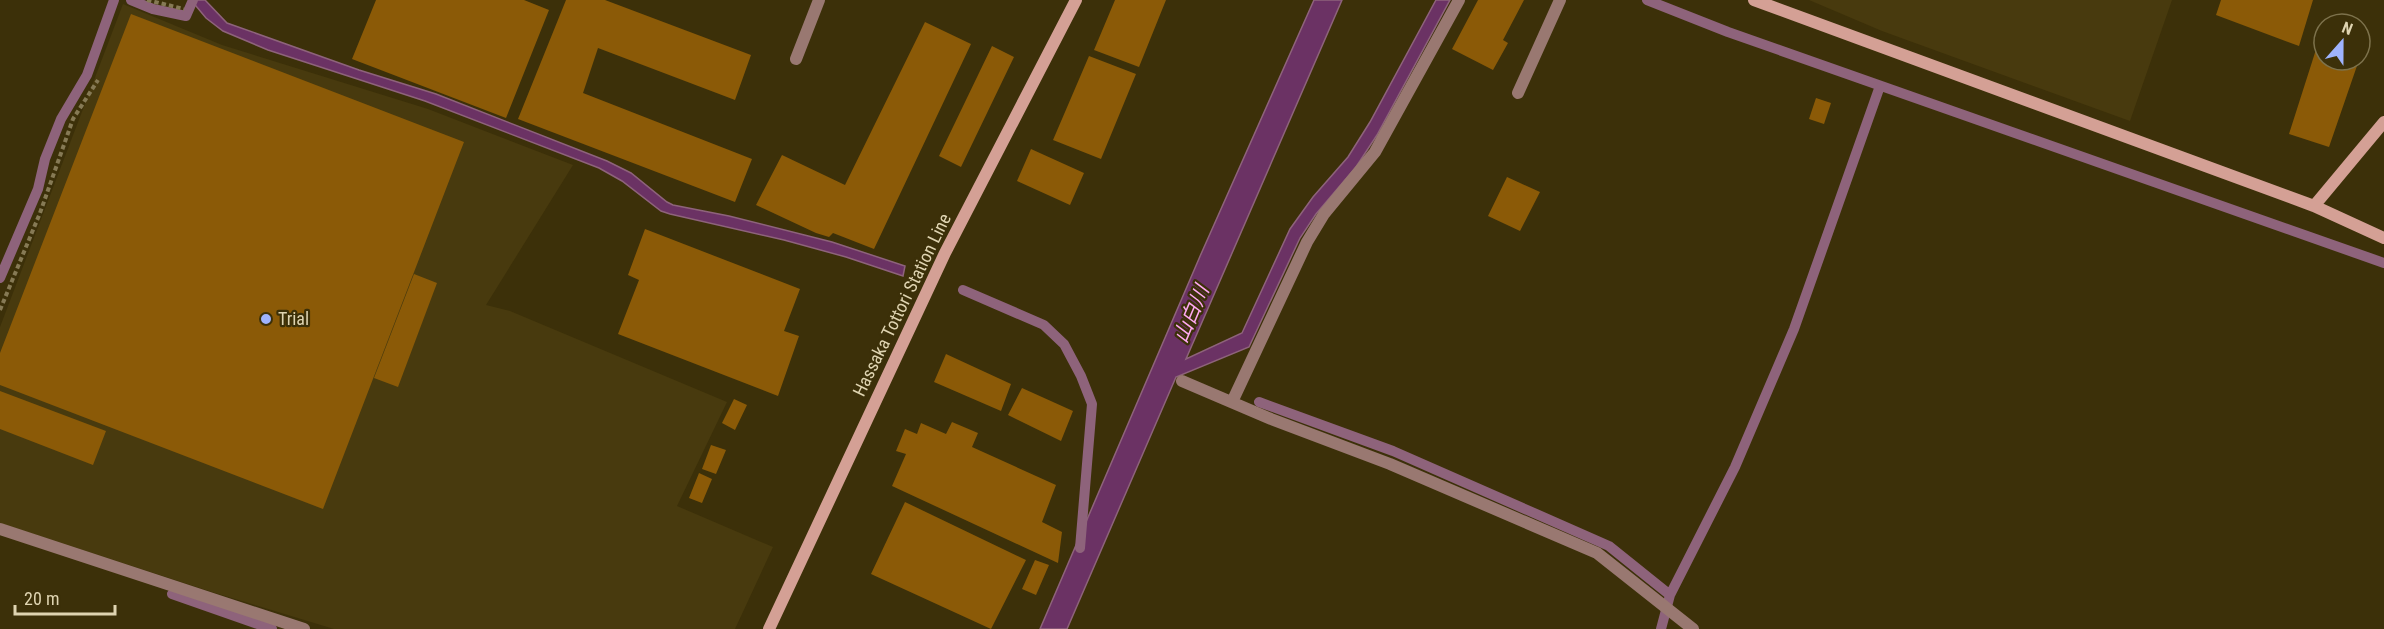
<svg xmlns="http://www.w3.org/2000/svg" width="2384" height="629" font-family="'Roboto Condensed','Noto Sans JP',sans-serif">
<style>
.built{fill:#483a0e}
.water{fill:#6b3264;stroke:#8e637b;stroke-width:1.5}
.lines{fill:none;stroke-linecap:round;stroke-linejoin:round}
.stream{stroke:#8e637b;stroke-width:10}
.building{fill:#8b5a07}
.path{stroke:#867a55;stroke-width:4;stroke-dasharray:4.5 3;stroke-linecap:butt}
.lane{stroke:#997871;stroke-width:12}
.street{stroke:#997871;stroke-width:12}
.secondary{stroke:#d4a095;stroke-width:12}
.poi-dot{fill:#9fb3fd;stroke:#3c3009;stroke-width:2}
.labels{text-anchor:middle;stroke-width:4.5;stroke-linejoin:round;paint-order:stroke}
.street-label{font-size:18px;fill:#dfd4b1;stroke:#3c3009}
.poi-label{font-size:18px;fill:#dfd4b1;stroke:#3c3009;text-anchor:start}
.water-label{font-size:20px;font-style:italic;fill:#ffa9f3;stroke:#3c3009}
</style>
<rect width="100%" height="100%" fill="#3c3009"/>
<!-- built -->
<path class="built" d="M1809 0H2172L2130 121 1882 31Z
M123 4 222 45 428 109 573 165 486 305 510 311 727 402 677 506 773 547 735 629H334L212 592 0 523V327Z"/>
<!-- water -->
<path class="water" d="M191 0H205L227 23 359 70 436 94 607 161 631 173 667 202 673 205 729 216 832 242 905 266 903 276 846 257 784 240 670 214 661 211 622 181 599 168 425 101 268 50 223 31 206 18Z
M1314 0H1342L1186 359 1242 333 1290 229 1313 197 1348 157 1370 122 1436 0H1450L1377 135 1356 167 1316 214 1300 238 1249 347 1176 377 1067 629H1040L1201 254Z"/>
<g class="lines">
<!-- stream -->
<path class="stream" d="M131 0 153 9 186 16 193 0
M1647 0 1728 32 2384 263
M0 278 38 189 45 159 61 119 87 75 114 0
M963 290 1044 325 1064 344 1081 376 1092 404 1080 548
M1259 402 1393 451 1609 546 1670 595
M172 594 272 629
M1661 629 1670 595 1735 467 1794 329 1880 86"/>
</g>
<!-- building -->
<path class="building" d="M376 0H524L549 10 506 118 352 59Z
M566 0H605L751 55 735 100 598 48 583 93 752 159 735 202 518 119Z
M1115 0H1166L1139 67 1094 50Z
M1478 0H1524L1503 40 1508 43 1493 70 1452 49Z
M2221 0H2313L2299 46 2216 15Z
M131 14 464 142 323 509 0 385V353Z
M925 22 971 44 874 249 833 233 829 237 816 233 756 205 782 155 845 185Z
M2320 37 2324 39V60H2359L2329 147 2289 134Z
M992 46 1014 57 961 167 939 156Z
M1089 56 1136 74 1101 159 1053 140Z
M1816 98 1831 103 1824 124 1809 119Z
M1031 149 1084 173 1070 205 1017 181Z
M1507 177 1540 192 1520 231 1488 216Z
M645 229 800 289 784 331 799 336 778 396 618 334 639 280 628 275Z
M414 274 437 283 398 387 374 378Z
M946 354 1011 384 1001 411 934 382Z
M1022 388 1073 411 1061 441 1008 415Z
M0 391 106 431 93 465 0 429Z
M734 399 747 405 735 430 722 423Z
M952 422 978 433 972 447 1056 485 1042 522 1062 532 1058 563 892 486 906 454 896 451 905 429 917 434 921 423 946 434Z
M711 445 726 450 716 474 702 469Z
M699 473 712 479 702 503 689 498Z
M905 502 1026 560 991 629 871 574Z
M1035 560 1049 565 1036 595 1022 589Z"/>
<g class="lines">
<!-- path -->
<path class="path" d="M147 0 184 9
M0 310 40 213 73 119 98 80"/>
<!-- lane -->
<path class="lane" d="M1518 93 1560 0"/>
<!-- street -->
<path class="street" d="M796 59 819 0
M1182 381 1271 419 1390 464 1597 553 1693 629
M1232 402 1307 242 1324 214 1375 152 1459 0
M0 529 304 629"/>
<!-- secondary -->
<path class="secondary" d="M1754 0 2314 206 2384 238
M2314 206 2384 122
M769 629 945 253 1076 0"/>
</g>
<!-- markers -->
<circle class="poi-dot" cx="266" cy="319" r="6"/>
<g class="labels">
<!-- street labels -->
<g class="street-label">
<text transform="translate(902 305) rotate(-64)" y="6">Hassaka Tottori Station Line</text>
</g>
<!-- poi labels -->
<g class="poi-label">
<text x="278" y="325">Trial</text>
</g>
<!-- water labels -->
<g class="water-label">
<text transform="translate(1191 314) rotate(-67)" y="7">山白川</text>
</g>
</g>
<!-- north arrow -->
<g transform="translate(2342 42) rotate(21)"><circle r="28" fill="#3c3009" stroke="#7d724c" stroke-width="1.5"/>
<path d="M0-4.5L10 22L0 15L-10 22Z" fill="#9fb3fd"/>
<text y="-9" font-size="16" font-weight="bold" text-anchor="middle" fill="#dfd4b1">N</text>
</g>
<!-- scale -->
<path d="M15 605v9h100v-9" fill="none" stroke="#dfd4b1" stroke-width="3"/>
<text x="24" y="605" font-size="18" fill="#dfd4b1" stroke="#3c3009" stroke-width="4.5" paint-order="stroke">20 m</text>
</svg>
